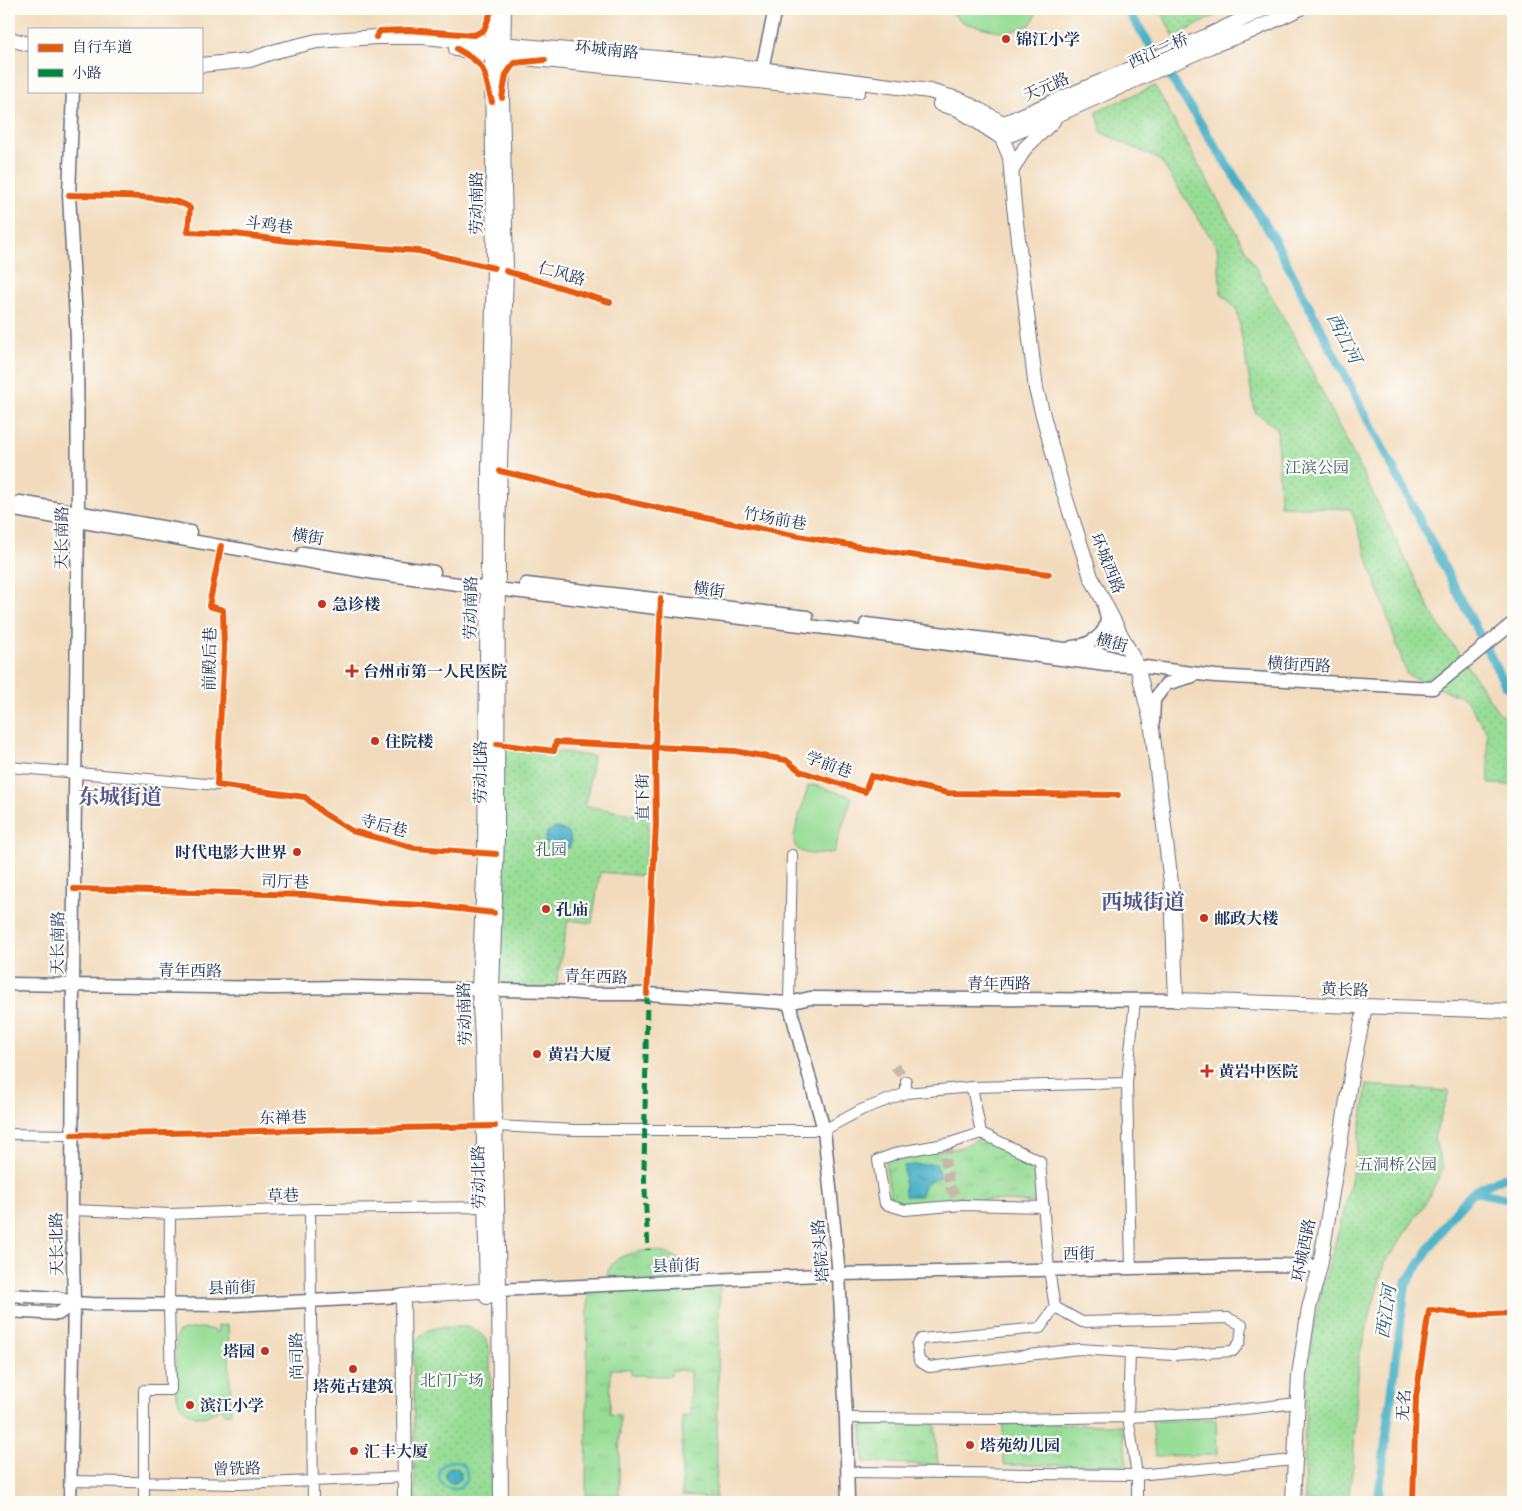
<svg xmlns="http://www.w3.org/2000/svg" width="1522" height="1511" font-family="'Libre Bodoni','Noto Serif SC',serif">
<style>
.grass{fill:url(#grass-tufts);stroke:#5a867a}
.park{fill:url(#park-dots);stroke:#5a867a}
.pitch{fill:#98dd96;stroke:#5a867a}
.water{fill:url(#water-ripples);stroke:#327092}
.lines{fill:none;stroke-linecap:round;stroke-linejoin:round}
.stream{stroke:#48b0c7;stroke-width:2.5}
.canal{stroke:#48b0c7;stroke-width:9}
.minor-tunnel{stroke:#c7b9a9;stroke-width:10;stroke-dasharray:10 5;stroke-linecap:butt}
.minor-casing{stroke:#666b7f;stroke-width:12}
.tertiary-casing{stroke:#666b7f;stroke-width:15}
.secondary-casing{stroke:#666b7f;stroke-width:16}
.minor{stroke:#fff;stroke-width:10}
.tertiary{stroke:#fff;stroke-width:12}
.secondary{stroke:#fff;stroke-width:14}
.quiet{stroke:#00873e;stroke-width:5;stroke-dasharray:10 5;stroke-linecap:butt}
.cycleway-casing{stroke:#fdfcf7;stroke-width:9}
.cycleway{stroke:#e8590c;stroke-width:6}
.poi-dot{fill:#c8321e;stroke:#fdfcf7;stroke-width:2}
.labels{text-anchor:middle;stroke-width:4.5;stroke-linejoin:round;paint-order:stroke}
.poi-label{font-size:16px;font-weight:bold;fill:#1b2f5e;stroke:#fdfcf7;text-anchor:start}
.street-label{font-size:16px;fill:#1b2f5e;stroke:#fdfcf7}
.park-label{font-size:16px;fill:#3a5a6c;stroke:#fdfcf7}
.water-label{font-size:18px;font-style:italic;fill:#2b5c83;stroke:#fdfcf7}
.district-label{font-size:21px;font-weight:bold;fill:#55588a;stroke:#fdfcf7}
</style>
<defs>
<pattern id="grass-tufts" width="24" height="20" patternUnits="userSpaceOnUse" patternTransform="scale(1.25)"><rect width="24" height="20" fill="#98dd96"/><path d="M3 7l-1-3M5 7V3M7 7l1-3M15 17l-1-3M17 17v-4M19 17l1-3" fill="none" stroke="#82be84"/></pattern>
<pattern id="park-dots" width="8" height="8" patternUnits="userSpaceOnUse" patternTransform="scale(1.25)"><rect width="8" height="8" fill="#98dd96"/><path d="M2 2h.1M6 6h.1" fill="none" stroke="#82be84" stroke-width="1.8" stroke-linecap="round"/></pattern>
<pattern id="water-ripples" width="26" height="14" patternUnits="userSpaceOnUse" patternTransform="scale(1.25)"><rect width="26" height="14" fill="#48b0c7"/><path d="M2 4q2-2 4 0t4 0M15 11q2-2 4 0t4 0" fill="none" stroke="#3b90a5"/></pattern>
</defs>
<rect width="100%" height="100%" fill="#fdfcf7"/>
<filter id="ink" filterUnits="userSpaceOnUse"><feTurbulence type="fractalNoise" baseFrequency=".02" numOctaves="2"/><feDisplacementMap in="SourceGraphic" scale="10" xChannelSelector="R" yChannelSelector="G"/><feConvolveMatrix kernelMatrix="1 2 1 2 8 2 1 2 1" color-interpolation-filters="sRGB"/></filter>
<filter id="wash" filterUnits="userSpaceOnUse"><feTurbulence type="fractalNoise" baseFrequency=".0096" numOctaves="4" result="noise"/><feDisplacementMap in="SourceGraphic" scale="20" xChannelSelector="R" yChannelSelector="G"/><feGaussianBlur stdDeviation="1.12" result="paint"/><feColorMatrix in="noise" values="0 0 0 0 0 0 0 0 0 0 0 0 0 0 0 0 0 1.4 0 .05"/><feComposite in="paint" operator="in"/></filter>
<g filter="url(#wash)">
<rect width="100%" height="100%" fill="#f2dbbc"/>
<!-- grass -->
<path class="grass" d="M981 1138 1037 1164 1036 1203 988 1200H952L909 1205 891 1199 885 1162 904 1156 959 1148Z
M648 1250C673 1252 684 1257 692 1282L720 1281 716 1498 682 1496V1416H690V1371L672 1370 671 1376 631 1375V1369H611L610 1414 620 1415 619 1496H586L588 1286 604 1285C610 1256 622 1255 648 1250Z
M935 1424 938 1465 864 1462 862 1425Z
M1003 1424 1122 1425 1127 1465H1004Z"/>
<!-- park -->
<path class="park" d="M1160 9H1228L1174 37Z
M1155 86 1303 353 1435 619 1498 711 1513 726V785L1489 784 1487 732 1465 699 1407 675 1351 509 1280 506 1277 428 1255 412 1237 310 1221 293 1217 247 1160 160 1102 133 1096 111Z
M497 744 593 756 586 806 649 817 644 876 600 872 592 923 568 920 555 991 492 990Z
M1367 1085 1449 1091 1434 1138 1443 1169 1426 1202 1384 1264 1359 1356 1353 1465 1348 1502H1305C1303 1442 1305 1379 1315 1320 1323 1278 1338 1239 1347 1198 1356 1161 1361 1123 1367 1085Z
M466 1327C480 1330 487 1338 490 1352L492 1502H415L413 1353C418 1323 441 1328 466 1327Z"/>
<!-- pitch -->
<path class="pitch" d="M952 9H1036L1035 17 1030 25 1006 33 964 23 953 14Z
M814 785 852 797 834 852C822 855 794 858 794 840 794 828 805 799 808 786Z
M228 1325 231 1413H223L222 1406C213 1414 203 1421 191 1414 184 1410 181 1407 178 1400 174 1390 176 1354 176 1341L178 1332C191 1328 207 1325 218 1333V1326Z
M1216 1419 1217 1455 1155 1456 1152 1421Z"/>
<!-- water -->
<path class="water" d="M555 828C570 831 572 833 570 848L545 843 547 832Z
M937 1163 940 1178C928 1180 924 1184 920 1196H905L904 1166Z
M445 1475a8 8 0 1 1 16 0a8 8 0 1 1-16 0Z"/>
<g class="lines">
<!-- stream -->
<path class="stream" d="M439 1475a14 14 0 1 1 28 0a14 14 0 1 1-28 0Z"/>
<!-- canal -->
<path class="canal" d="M1127 9 1272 235 1506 686 1513 693
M9 10 11 9
M1474 1191 1513 1200
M1378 1502 1406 1281H1408L1451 1216 1474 1191 1513 1173"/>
</g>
</g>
<g filter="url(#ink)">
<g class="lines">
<!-- minor-tunnel -->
<path class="minor-tunnel" d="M895 1066 906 1081
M950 1143 945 1159 950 1187 962 1205"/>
<!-- minor casing -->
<g class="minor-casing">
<path id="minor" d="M9 767 217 785
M789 1003 792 855
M906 1081V1093
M972 1087 981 1133
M495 1126 575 1130H824L861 1110 906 1093 972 1087 1127 1083
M9 1134 72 1135
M1044 1207 962 1205 905 1210 885 1204 878 1160 900 1152 950 1143 981 1133 1040 1161C1044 1210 1046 1259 1055 1307L1040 1328 921 1339 917 1345 919 1361 929 1367 1079 1349 1173 1355 1233 1351 1240 1342 1242 1325 1228 1318 1082 1322 1055 1307
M310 1209 313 1502
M72 1210 170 1214 315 1209 490 1207
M1131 1268 1127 1083 1135 1000
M1130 1352 1128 1417 1137 1475V1502
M846 1418 1003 1419 1128 1417 1211 1413 1297 1403
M847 1472 1137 1475 1294 1460
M70 1481 240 1484 405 1477
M144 1502V1390H171L169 1304 170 1214"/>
</g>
<!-- tertiary casing -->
<g class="tertiary-casing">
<path id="tertiary" d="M760 78 775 9
M20 502 190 532
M9 509 375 573 488 588 851 631 1106 665 1137 666 1215 676 1433 688 1513 623
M303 553 434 572
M526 584 807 617
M866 624 1097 653 1123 661
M1072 647C1087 646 1107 636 1107 618 1106 614 1105 610 1104 606
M1153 722 1154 700 1166 684 1193 676
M9 984 273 988 349 987 555 991 591 994H647L789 1003 810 998 1176 1000
M789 1003 824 1130 839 1274 846 1418 848 1502
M499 1290 839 1274 1275 1265 1320 1266
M9 1295 58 1298 74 1303 91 1304 233 1305 403 1296
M9 1311 58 1314 74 1303
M70 1502 74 1303 72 1210 73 985 78 512 77 338 69 195 73 91"/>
</g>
<!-- secondary casing -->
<g class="secondary-casing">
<path id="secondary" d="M9 39 29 44
M456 49 503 56 858 91
M201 65 250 60 276 51 317 41 376 37H423L722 64 929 91 961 100 1003 123 1002 138 1010 157 1014 206 1036 389 1063 490 1091 577 1137 666 1151 721 1172 891 1176 1000 1513 1011
M940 104 958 109 1002 138
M995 127 1207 36 1264 9
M1002 138 1048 119 1211 46 1249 32 1299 9
M1012 170 1025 148 1053 121
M487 1297 482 1039 479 989 485 853 489 470 494 268 492 54 494 9
M405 1502 403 1296 495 1290
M501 1502 499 1290 492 990 497 837 498 530 506 271 502 98 504 9
M1293 1502 1299 1375 1309 1308 1320 1266 1352 1070 1365 1007"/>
</g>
<!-- minor -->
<use href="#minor" class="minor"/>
<!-- tertiary -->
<use href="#tertiary" class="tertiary"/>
<!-- secondary -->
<use href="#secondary" class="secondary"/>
<!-- quiet -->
<path class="quiet" d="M647 994 644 1170 648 1250"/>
<!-- cycleway casing -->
<g class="cycleway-casing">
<path id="cycleway" d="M376 37 380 31 409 30 474 35 484 30 492 9
M457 49C490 67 482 70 492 102
M502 98 506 75 514 63 545 60
M69 195C92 196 176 194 190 208L188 232 235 234 288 241 419 251 494 268
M506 271 610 302
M500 471C548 482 596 495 644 505 778 534 913 558 1049 574
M221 546 209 606 223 610 224 649 217 785 305 797 323 813 352 831 415 848 496 854
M497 744 554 751 556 742 735 751 786 760 800 771 865 792 871 776 948 793 1118 795
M74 889 308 895 383 903 424 905 494 913
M647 994 656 825 655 747 661 599
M72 1135 495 1126
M1432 1310 1472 1315 1513 1313
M1413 1502 1416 1397 1429 1310"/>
</g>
<!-- cycleway -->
<use href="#cycleway" class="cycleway"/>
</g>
</g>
<!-- markers -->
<g class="poi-dot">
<circle cx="1006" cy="39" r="5"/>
<circle cx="322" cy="604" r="5"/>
<path d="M349.5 663.5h5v5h5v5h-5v5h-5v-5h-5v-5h5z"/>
<circle cx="375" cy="741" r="5"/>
<circle cx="297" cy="852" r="5"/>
<circle cx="546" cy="909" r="5"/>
<circle cx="1204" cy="918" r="5"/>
<circle cx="537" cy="1054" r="5"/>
<path d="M1204.5 1063.5h5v5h5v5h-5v5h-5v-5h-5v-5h5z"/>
<circle cx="265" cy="1351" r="5"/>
<circle cx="353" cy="1369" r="5"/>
<circle cx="190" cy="1405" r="5"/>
<circle cx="970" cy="1445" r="5"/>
<circle cx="354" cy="1451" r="5"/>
</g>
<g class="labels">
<!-- poi labels -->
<g class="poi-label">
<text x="1016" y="45">锦江小学</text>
<text x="332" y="610">急诊楼</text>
<text x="363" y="677">台州市第一人民医院</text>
<text x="385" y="747">住院楼</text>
<text x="287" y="858" text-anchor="end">时代电影大世界</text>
<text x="556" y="915">孔庙</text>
<text x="1214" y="924">邮政大楼</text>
<text x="547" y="1060">黄岩大厦</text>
<text x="1218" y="1077">黄岩中医院</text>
<text x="255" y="1357" text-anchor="end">塔园</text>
<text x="353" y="1392" text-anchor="middle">塔苑古建筑</text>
<text x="200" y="1411">滨江小学</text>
<text x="980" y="1451">塔苑幼儿园</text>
<text x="364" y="1457">汇丰大厦</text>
</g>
<!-- street labels -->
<g class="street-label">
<text transform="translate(607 49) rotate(6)" y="6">环城南路</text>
<text transform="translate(1158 50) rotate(-24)" y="6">西江二桥</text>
<text transform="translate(1046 86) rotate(-23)" y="6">天元路</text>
<text transform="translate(476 203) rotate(-90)" y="6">劳动南路</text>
<text transform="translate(269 224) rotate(7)" y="6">斗鸡巷</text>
<text transform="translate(562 273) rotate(16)" y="6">仁风路</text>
<text transform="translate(775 518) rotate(10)" y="6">竹场前巷</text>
<text transform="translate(308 536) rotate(9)" y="6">横街</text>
<text transform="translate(61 538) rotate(-89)" y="6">天长南路</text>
<text transform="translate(1108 563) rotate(68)" y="6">环城西路</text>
<text transform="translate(709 589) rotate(7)" y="6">横街</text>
<text transform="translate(470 608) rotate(-89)" y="6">劳动南路</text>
<text transform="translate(1112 642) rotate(15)" y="6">横街</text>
<text transform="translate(209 659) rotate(-89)" y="6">前殿后巷</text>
<text transform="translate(1299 664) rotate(3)" y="6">横街西路</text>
<text transform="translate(829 764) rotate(20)" y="6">学前巷</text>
<text transform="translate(480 772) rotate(-90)" y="6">劳动北路</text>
<text transform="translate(642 797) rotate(-90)" y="6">直下街</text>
<text transform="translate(384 825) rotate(15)" y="6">寺后巷</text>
<text transform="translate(285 881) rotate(2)" y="6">司厅巷</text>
<text transform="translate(57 943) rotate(-89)" y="6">天长南路</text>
<text transform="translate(190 970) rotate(1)" y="6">青年西路</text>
<text transform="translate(596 976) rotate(2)" y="6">青年西路</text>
<text x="999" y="989">青年西路</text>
<text transform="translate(1345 989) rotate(2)" y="6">黄长路</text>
<text transform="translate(464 1014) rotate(-92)" y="6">劳动南路</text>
<text transform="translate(283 1117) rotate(-1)" y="6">东禅巷</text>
<text transform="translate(478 1177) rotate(-91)" y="6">劳动北路</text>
<text transform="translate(283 1195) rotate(-2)" y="6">草巷</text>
<text transform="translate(56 1244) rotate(-91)" y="6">天长北路</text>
<text transform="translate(1303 1250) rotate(-79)" y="6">环城西路</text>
<text transform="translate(820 1251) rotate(-95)" y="6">塔院头路</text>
<text transform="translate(1079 1253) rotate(-1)" y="6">西街</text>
<text transform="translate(676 1265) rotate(-2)" y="6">县前街</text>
<text transform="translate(232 1287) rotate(-1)" y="6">县前街</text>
<text transform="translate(296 1356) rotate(-91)" y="6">尚司路</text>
<text transform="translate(1403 1405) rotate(-86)" y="6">无名</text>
<text transform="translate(237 1468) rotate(-1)" y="6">曾铣路</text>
</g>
<!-- park labels -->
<g class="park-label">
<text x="1317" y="473">江滨公园</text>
<text x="551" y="855">孔园</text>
<text x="1397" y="1170">五洞桥公园</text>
<text x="452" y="1386">北门广场</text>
</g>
<!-- water labels -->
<g class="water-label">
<text transform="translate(1344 338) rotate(63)" y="6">西江河</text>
<text transform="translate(1386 1312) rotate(-82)" y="6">西江河</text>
</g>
<!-- district labels -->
<g class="district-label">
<text x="120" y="804">东城街道</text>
<text x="1143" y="909">西城街道</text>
</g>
</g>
<!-- margin -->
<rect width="1522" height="1511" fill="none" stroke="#fdfcf7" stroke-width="30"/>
<!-- legend -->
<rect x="28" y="28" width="175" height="65" fill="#fdfcf7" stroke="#a3aaba"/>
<rect x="38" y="44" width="25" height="8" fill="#e8590c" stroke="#a3aaba"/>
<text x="72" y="52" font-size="15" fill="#1b2f5e">自行车道</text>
<rect x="38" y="69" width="25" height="8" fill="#00873e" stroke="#a3aaba"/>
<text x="72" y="78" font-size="15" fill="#1b2f5e">小路</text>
</svg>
